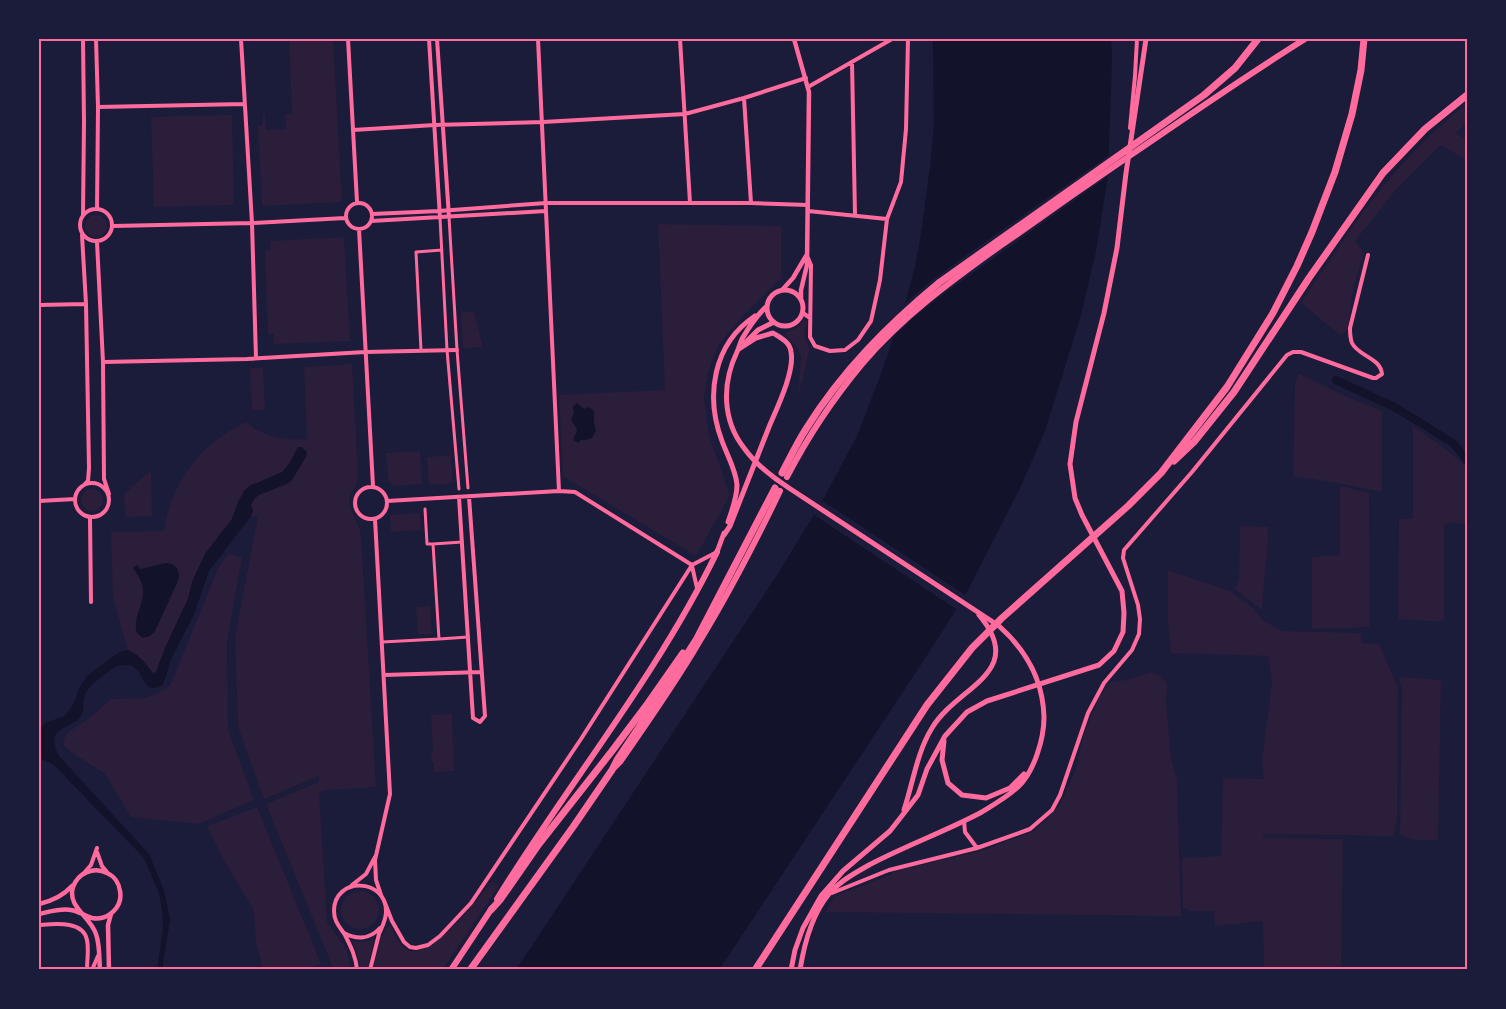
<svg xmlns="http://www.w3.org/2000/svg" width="1506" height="1009" font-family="'DM Sans',sans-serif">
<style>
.green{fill:#2a1e3b}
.water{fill:#12122b}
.pier{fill:#1b1b3a}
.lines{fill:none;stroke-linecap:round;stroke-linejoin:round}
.canal{stroke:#12122b;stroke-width:8}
.pedestrian{stroke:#ff6b9d;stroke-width:3}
.minor{stroke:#ff6b9d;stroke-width:4}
.tertiary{stroke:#ff6b9d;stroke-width:4.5}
.secondary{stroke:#ff6b9d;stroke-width:5}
.trunk{stroke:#ff6b9d;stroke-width:6}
.motorway{stroke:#ff6b9d;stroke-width:7}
.neatline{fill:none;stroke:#ff6b9d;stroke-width:2}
</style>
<rect width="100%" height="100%" fill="#1b1b3a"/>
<!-- green -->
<path class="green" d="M289 39H333L342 202 262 206 258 126 263 125V115H265L266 130 286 129 285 114H292Z
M1467 104V121L1456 134 1467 139V160L1440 145 1400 185 1355 241 1364 253 1357 275 1352 295 1348 329 1342 335 1339 334 1301 303C1351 228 1394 160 1467 104Z
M232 115 234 205 154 207 151 117Z
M85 226a11 11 0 1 1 22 0a11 11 0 1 1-22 0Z
M658 224 781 226V278L737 322 718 346 708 372 704 398 709 436 730 495 696 556 563 476 559 395 665 390Z
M344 237 350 341 274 344V334H268L265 251 270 250V241Z
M461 312H474L483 347 463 348Z
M806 318 807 324C802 331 805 341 810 348L798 398 801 355 795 345 784 334 798 327Z
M352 364 358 473C357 475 357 480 357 483 355 489 349 493 349 500 349 513 360 522 361 536L376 787 325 790 319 793 327 922 347 950 351 970H334L266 804 319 782V776L264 799 238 727 235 637 258 516H251L235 511 232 519 205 554 192 582 188 599 165 648 156 672 153 673C143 662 142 657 128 650L113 598 111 532 164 531C171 482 201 443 246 422 265 438 284 440 307 439L304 367Z
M250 368H263L265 410H252Z
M1298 373 1345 396 1382 411V492L1343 484 1293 476 1295 386Z
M1413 426 1443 447 1467 467V525L1454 522 1444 524V620C1429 624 1413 617 1398 620L1399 519H1413Z
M420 451 422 484 394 486 388 481 386 453Z
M451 455 453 483 429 485 427 457Z
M151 470 152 516 125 517 124 494Z
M1340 486 1369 493 1370 627 1312 629V557L1340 555Z
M81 500a11 11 0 1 1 22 0a11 11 0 1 1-22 0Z
M420 513 421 530 391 532 390 515Z
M1240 526 1268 527 1267 558H1266L1262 610 1235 589 1239 579Z
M229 553 242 558 227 642 228 729 254 800 199 824 131 817 105 774 74 754 64 746 63 742 66 734 87 720 111 699 144 698 156 694 165 689 171 684 219 566Z
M1168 570 1230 591 1252 607 1263 620 1281 631 1361 633V643L1379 644 1398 688 1397 817 1394 836 1263 834 1264 838 1343 839 1341 970H1264L1263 921 1215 926 1214 911H1189L1183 907 1182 858 1221 856 1223 778 1264 779 1262 760 1272 682 1268 656 1171 653 1168 623Z
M430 606 432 634H418L416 607Z
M1151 672 1159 675 1167 683 1166 704 1171 758 1177 779 1181 916 826 912 833 899 838 895 892 874 891 872 981 851 1032 832 1045 821 1061 803 1076 769 1081 745 1090 718 1100 696 1109 683 1111 682 1126 680Z
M1403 677 1441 680 1438 840C1426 840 1409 842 1400 834L1402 689 1399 679Z
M452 714 454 771 434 772V762H432L431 752 433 751 431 715Z
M257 807 321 964 300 970H263L256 942 254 912 252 907 223 859 207 826Z
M492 881 499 886 442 970H373L380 939 390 924C394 933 398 945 408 950 431 961 479 897 492 881Z
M341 910a19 19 0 1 1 38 0a19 19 0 1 1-38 0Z
M374 939 367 970H360L359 961 352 941 364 942Z"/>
<!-- water -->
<path class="water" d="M933 39H1111L1112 56 1108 176 1096 251 1081 315 1045 431 1021 486 966 594 924 660 719 970H516L779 572 824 498 858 434 882 371 906 301 915 266 921 234 930 167 934 125Z
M577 403 584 409 589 407 594 411V423L596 430 592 438 586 440H581L578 443 574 441C573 436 576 435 577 431 577 428 573 423 571 419L574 413 573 406Z
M298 447H302L307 452 306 457 292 480 287 484 259 495 255 498 251 505 253 510 251 516 209 571 193 617 172 657 163 685C143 696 144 673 134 667 130 664 120 665 115 667 107 673 87 686 85 695 83 701 84 708 82 714 74 731 42 724 59 756L149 854 164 890 170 920 162 970H157L163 928 162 909 159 893 144 858 54 765 39 758V730L45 723 65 716 75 701 79 688 87 676 112 657 120 652 128 650C142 657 143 661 153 673L156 672 165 648 188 599 192 582 205 554 232 519 238 502 244 491 249 486 282 472 289 464Z
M166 563C176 564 181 570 178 581L155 631 150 636 143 638 137 633C132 619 144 605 143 590 143 582 137 574 133 568L137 565 140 569Z"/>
<!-- pier -->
<path class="pier" d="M1112 153 1111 174 938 298 913 318 889 341 900 307 903 305 930 282 969 253Z
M820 499 968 597 959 611 811 513Z"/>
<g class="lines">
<!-- canal -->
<path class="canal" d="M1336 380 1394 407 1421 423 1454 444 1467 460"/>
<!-- pedestrian -->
<path class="pedestrian" d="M449 217 457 350 468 488
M440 218 447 350 459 489
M421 350 416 252 442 250
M433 544 462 542
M439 639 468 637
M382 642 439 639 433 544H427L425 509"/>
<!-- minor -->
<path class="minor" d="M96 39 98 107 97 209
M241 39 252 223 256 358
M348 39 357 202
M429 39 440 218
M437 39 449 217
M538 39 559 491
M680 39 690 203
M852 62 855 215
M808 87 892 39
M744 98 751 203
M98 107 244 104
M1130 128 1135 76 1137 39
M353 130 435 125 543 122 685 114 744 98 806 78
M346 216a13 13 0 1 1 26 0a13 13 0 1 1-26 0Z
M80 225a16 16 0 1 1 32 0a16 16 0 1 1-32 0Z
M808 211 887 219
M372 214 439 211 546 203H751L808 205
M83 215 84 122 83 39
M371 221 546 211
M113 226 252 223 345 218
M359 229 373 486
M82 235 86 304 89 468 88 481 85 484
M97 242 103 362 104 479 109 494
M808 258 811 265 810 337 815 346 830 351 845 350 858 340 871 321 880 280 887 219 901 182 906 129 908 39
M39 305 86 304
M803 313 810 318
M103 362 247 359 365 352 457 350
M75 500a17 17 0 1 1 34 0a17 17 0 1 1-34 0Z
M355 503a16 16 0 1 1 32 0a16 16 0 1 1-32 0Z
M459 497 473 718 480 722 485 716 469 497
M39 501 75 499
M387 501 559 491 575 492 692 565
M90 518 91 602
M375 519 390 794 375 860 376 880 381 895
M692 565 715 553
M692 566 697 588
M384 675 482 672
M964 821 965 832 977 848
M97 852 102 866 107 872
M83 874 91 865 97 848
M352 885 366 874 375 857
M832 893 889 870 977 848 1030 829 1052 810 1060 795 1088 713 1104 683 1132 650 1139 634 1140 619 1138 605 1123 558 1124 550 1192 472 1287 355 1293 352H1301L1373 378H1376L1382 374C1381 358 1358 356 1352 343 1350 338 1350 333 1350 328L1368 255
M385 903 392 921 404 942 410 947 416 948 428 945 440 936 471 903 581 739 692 565
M39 925C54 924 83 920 87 940 89 949 87 960 87 970
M344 933C357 940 370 939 380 928
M92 970 98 956
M357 970C356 957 351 947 345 935 340 927 334 922 334 911 334 876 387 878 386 912 386 920 382 927 379 934 376 946 373 958 370 970"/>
<!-- tertiary -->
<path class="tertiary" d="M794 39 809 92 807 265 801 290V298
M783 289 793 278 806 256
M39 904C52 901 63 896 72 886
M39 914C49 912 60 908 71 910 79 911 84 916 92 918 108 921 123 907 120 891 119 883 114 876 107 873 94 866 78 873 73 887 67 907 90 916 96 934 100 945 99 958 100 970
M109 970 108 925 111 914"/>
<!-- secondary -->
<path class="secondary" d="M767 308a18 18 0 1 1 36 0a18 18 0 1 1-36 0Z
M767 306C757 315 749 327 742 339 740 343 739 348 737 352 722 383 722 420 744 448 756 465 772 477 789 488L999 626C1026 650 1043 680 1044 717 1044 739 1034 772 1018 787 1006 798 993 805 980 813 944 832 905 846 869 865 855 873 840 881 829 894 812 914 804 945 800 970
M743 345 758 330 774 322
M728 522C732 510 737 498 737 485 736 470 727 455 722 441 705 396 713 344 755 316
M724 535 730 526C743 493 756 460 769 427 777 408 795 371 791 352 790 342 781 338 773 333L756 338 739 349
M717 552 724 533
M944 741 942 760 948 783 962 795 986 798 1010 788 1024 774
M904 810C913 783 917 752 932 728 957 686 1028 673 979 615
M791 970 795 950 803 928 821 896 843 871 890 831 901 817 918 795 927 769 945 736 967 712 987 701 1099 665 1114 651 1123 632 1124 613 1122 591 1082 515 1075 498 1070 464 1076 422 1104 313 1117 248 1126 173 1146 39"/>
<!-- trunk -->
<path class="trunk" d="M787 477C808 436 833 399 862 364 902 317 951 281 1000 246 1031 225 1062 202 1093 181 1163 133 1233 84 1305 39
M614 768 620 762C647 723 674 685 698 644 728 595 755 543 780 491
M497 899C569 782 657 676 717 552
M451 970 492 908"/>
<!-- motorway -->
<path class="motorway" d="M1174 461 1194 442 1234 392 1309 278 1383 173 1425 129 1467 95
M782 473C790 458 797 443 806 429 842 371 888 325 940 282L1204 95 1235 68 1258 39
M491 910 500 900 539 844 612 751 648 703 683 653
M470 970 573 827 612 770 617 760 668 684 696 640 775 488
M755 970 927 705 972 648 1002 618 1128 506 1161 473 1227 387 1273 313 1297 266 1312 232 1335 172 1352 114 1361 70 1364 39"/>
</g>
<!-- border -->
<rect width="1506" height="1009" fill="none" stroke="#1b1b3a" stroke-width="81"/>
<rect x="40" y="40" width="1426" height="928" class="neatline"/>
</svg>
